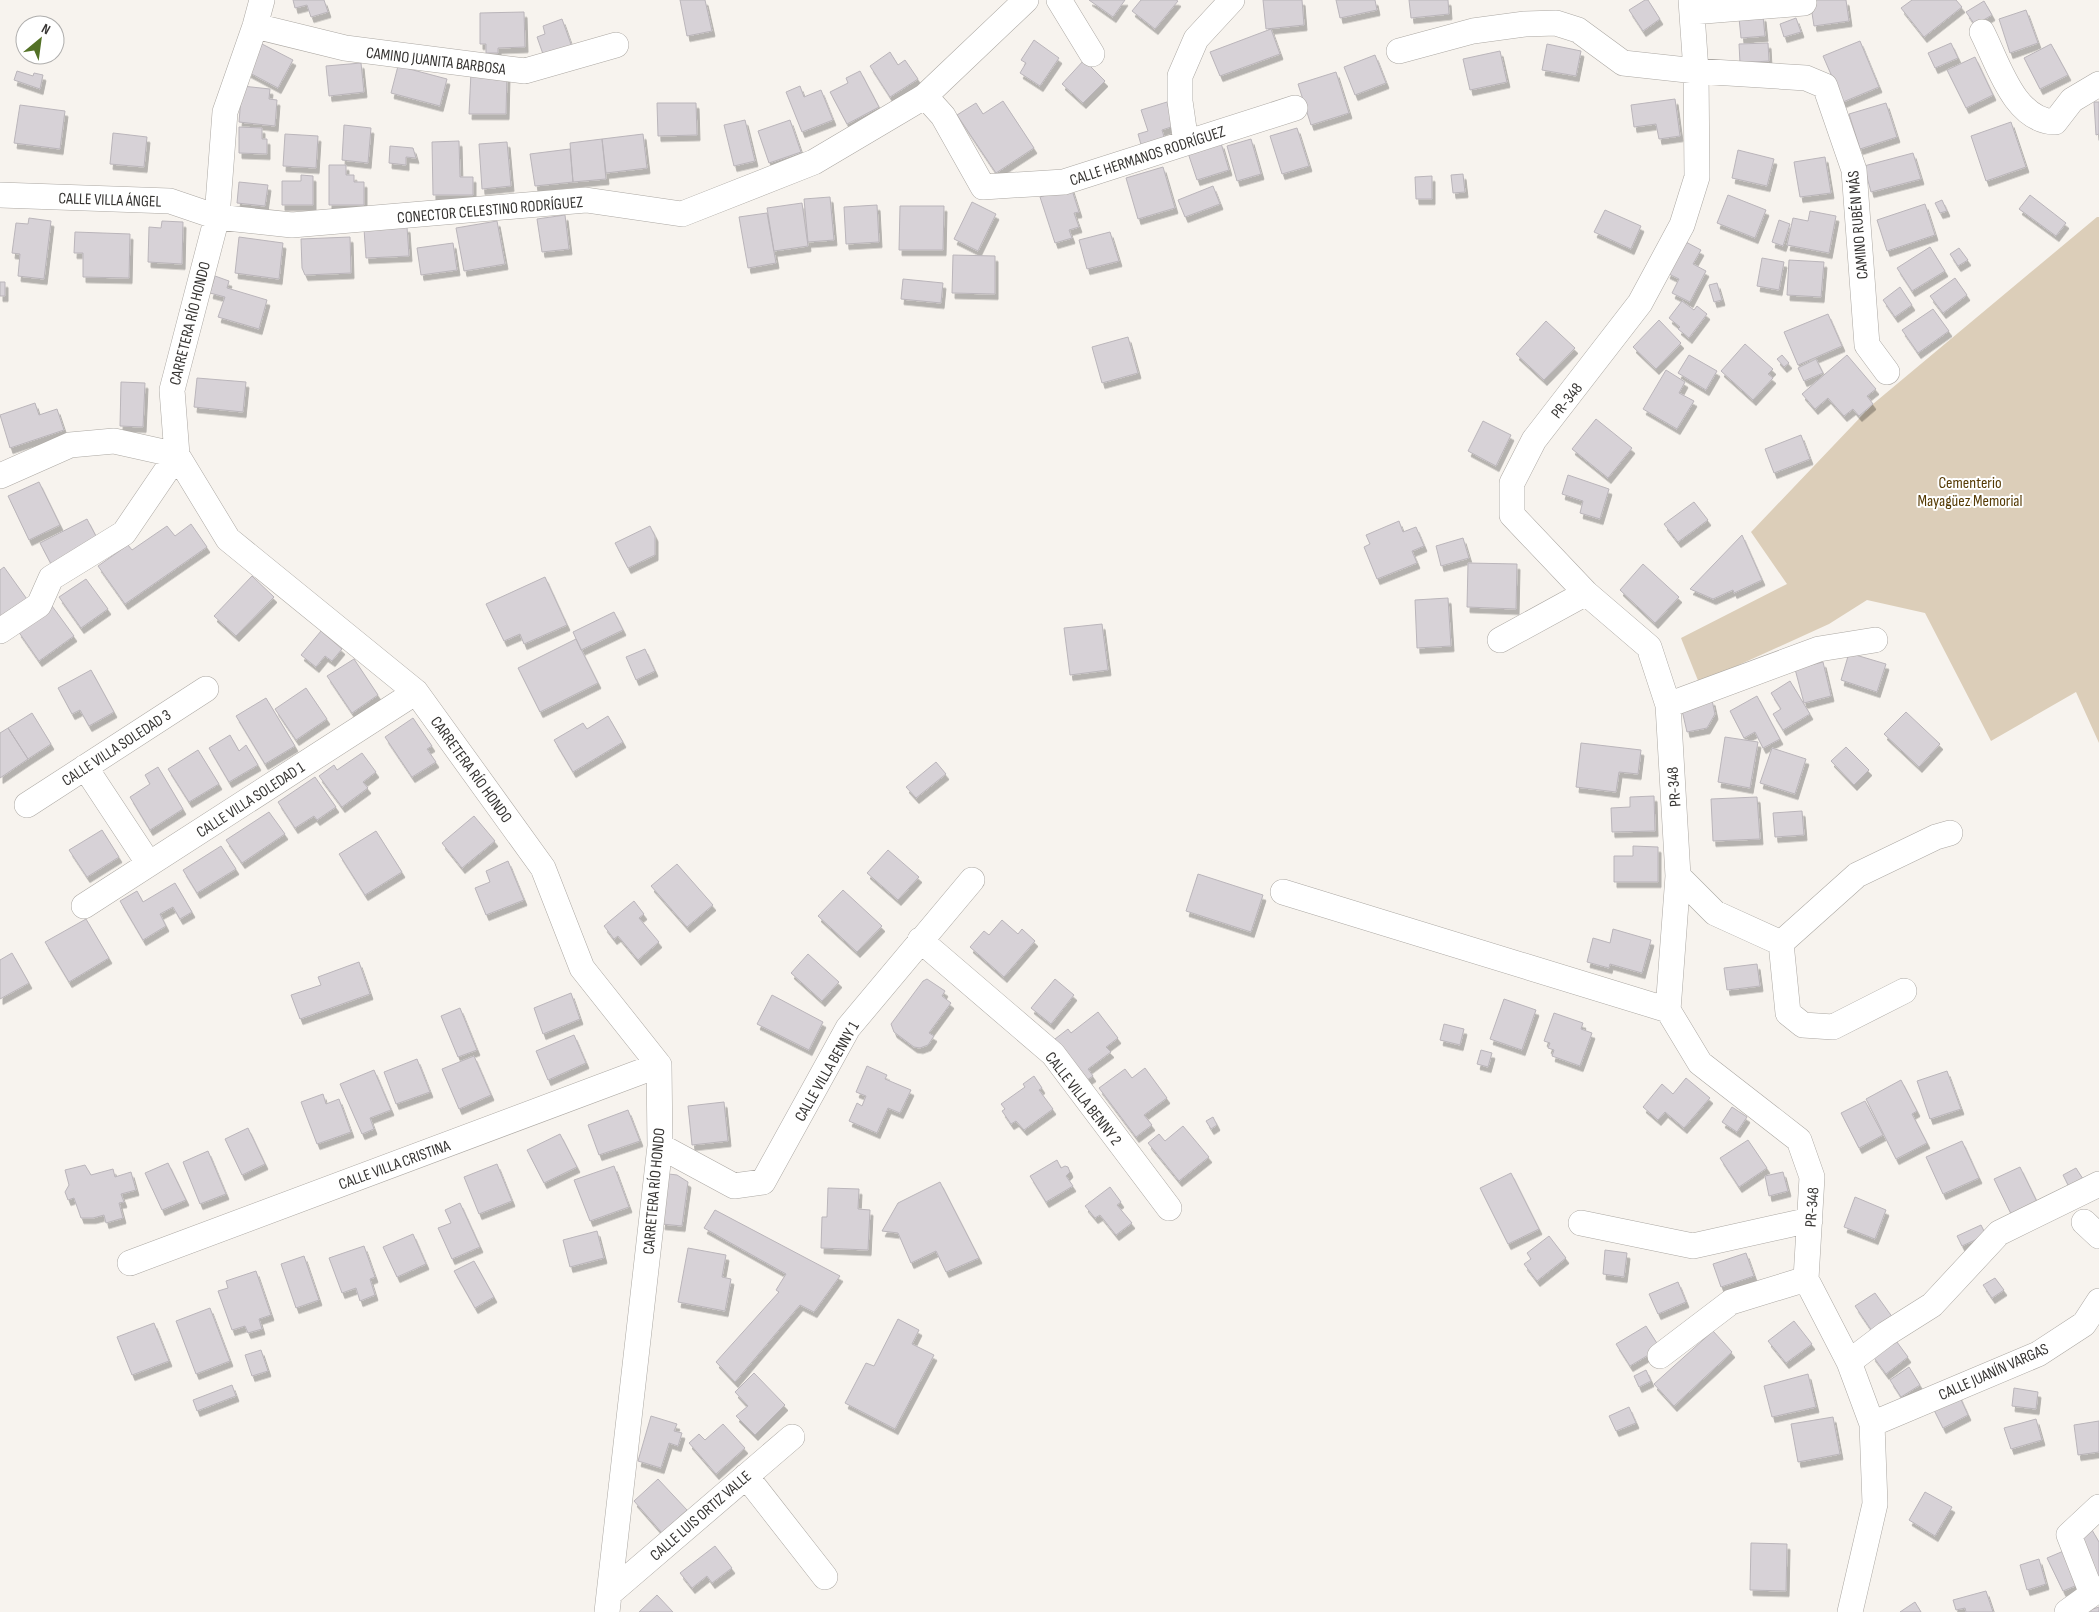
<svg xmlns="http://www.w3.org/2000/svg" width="2099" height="1612" font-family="'Sofia Sans Condensed',sans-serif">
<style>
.green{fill:#dcceb9}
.building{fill:#d7d2d7;stroke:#bab5ba;filter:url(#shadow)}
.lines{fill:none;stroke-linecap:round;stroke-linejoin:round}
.minor-casing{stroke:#aca8a3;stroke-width:26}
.minor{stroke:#fff;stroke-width:25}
.labels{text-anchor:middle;stroke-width:4;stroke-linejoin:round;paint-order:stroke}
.street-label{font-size:16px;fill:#373533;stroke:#fff}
.park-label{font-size:16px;fill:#553a04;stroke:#fff}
</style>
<defs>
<filter id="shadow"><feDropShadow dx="3" dy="5.5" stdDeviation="0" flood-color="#0004"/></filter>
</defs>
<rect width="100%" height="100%" fill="#f7f3ee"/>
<!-- green -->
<path class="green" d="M2097 217H2099V743L2076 692 1991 741 1925 613 1867 600 1829 624 1699 683 1681 638 1787 584 1751 532 1873 404Z"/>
<!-- building -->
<path class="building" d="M293 0H324L328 12 311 17 307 5 295 8Z
M680 0H705L712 31 687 36Z
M1089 0H1125L1113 17Z
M1141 0H1176L1178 1 1155 29 1132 11Z
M1263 0H1302L1304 25 1266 29Z
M1336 0H1375L1377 10 1340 18Z
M1409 0H1448L1449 14 1411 18Z
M1645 0H1648L1660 19 1643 31 1629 10Z
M1810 0H1846L1849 21 1814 26Z
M1912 0H1956L1962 7 1924 37 1901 8Z
M1984 1 1992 15 1975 25 1966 12Z
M2026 10 2038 43 2010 53 1999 19Z
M524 12 525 47 498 48V53H486V44H480V13Z
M1763 16 1765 36 1741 38 1739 18Z
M1796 18 1801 32 1784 37 1780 24Z
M562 19 572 47 544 57 537 37 545 34 543 26Z
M1271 29 1280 54 1220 76 1210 52Z
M1034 40 1059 58 1040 86 1020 73 1026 63 1021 60Z
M1860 41 1879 87 1843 102 1823 56Z
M1768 43 1769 61 1740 63 1739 44Z
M1951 43 1958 58 1935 68 1928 53Z
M262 44 293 60 278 88 248 72Z
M1547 44 1581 51 1576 76 1542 70Z
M2051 44 2068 75 2040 89 2024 58Z
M1500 51 1507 82 1470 90 1463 59Z
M890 52 898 65 905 60 918 79 890 97 870 66Z
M1375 55 1386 83 1355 95 1344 67Z
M1975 57 1993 95 1966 108 1947 70Z
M1084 60 1105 81 1083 103 1062 84Z
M361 63 364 92 329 96 326 66Z
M398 66 447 79 440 106 391 93Z
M17 71 33 76 34 73 43 75 40 89 14 80Z
M860 71 879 107 847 124 830 92 848 83 846 78Z
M471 72 507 73 506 114H469Z
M1336 72 1349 113 1311 125 1298 84Z
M242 86 270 89 269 99 277 100 275 126 239 122Z
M800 86 804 97 821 90 833 120 802 132 786 92Z
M1675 99 1680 136 1659 139 1656 124 1634 127 1631 105Z
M1003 101 1034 148 996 173 957 115 976 103 983 114Z
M1167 102 1174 126 1162 130 1165 140 1142 148 1138 134 1148 131 1141 110Z
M2094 102H2099V134L2096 135Z
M657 103H696L697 135 658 136Z
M1886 103 1897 137 1860 149 1849 114Z
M20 105 65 111 60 149 14 143Z
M745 120 755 161 734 166 724 125Z
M790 120 801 152 769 163 758 131Z
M2011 122 2026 167 1986 181 1971 136Z
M344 125 371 128 368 163 342 160Z
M239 127 262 128V139H267V154L239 153Z
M1297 128 1309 166 1282 174 1270 136Z
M113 133 147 137 144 167 110 164Z
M285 134 318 136 316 168 283 166Z
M643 134 647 168 606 173 602 139Z
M602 139 606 179 573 182 570 143Z
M1251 139 1261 174 1237 181 1227 146Z
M459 141 460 177H473V195H433L432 142Z
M507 142 511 186 482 189 479 144Z
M1221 143 1229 170 1197 180 1188 153Z
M390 146 413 148 416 158 406 157V165L389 163Z
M570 149 573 182 535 186 530 154Z
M1738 150 1774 159 1767 186 1732 178Z
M1913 153 1921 179 1871 192 1864 166Z
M1825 157 1831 193 1800 197 1794 162Z
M329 165H346V175H354V182H364V205H329Z
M1163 167 1175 208 1138 219 1126 178Z
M1463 174 1465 192 1453 193 1451 175Z
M301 175 313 176V205H282V181H301Z
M1432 176V199H1416L1415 177Z
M239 182 268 185 265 206 237 203Z
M1213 186 1220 204 1185 217 1178 200Z
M1071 187 1079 212 1074 213 1079 227 1069 230 1072 238 1055 243 1040 197Z
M1728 195 1766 210 1755 238 1717 223Z
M2030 195 2066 223 2056 236 2019 209Z
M830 197 834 240 808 242 804 199Z
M1942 200 1947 211 1940 213 1935 203Z
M972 202 996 214 978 251 954 239Z
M802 203 808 246 774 251 767 208Z
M1925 204 1935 235 1887 251 1877 220Z
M877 205 879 242 846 244 844 207Z
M900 206H944L943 250H899Z
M1605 210 1641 226 1631 249 1594 232Z
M1810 211 1836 216 1829 253 1787 245 1793 218 1808 221Z
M767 213 776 263 748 268 739 217Z
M565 215 569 249 542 252 537 219Z
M29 218 51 221 44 279 18 276 20 254 12 253 16 223 28 224Z
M1779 220 1790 224 1783 246 1772 242Z
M162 221 183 222 182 264 148 262 149 227 161 228Z
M497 221 505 264 464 271 456 228Z
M407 227 409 256 366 258 364 229Z
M75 232 130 234 129 278 83 277V253H74Z
M1110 232 1119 261 1087 269 1079 240Z
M239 237 283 243 279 279 235 273Z
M350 237 351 273 305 275 302 268 301 239Z
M1684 241 1701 250 1693 264 1706 271 1690 302 1672 293 1679 279 1667 273Z
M453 243 457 270 421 275 417 248Z
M1930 247 1945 271 1912 291 1897 268Z
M1959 248 1968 260 1958 266 1950 254Z
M953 255 995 256V294L952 293Z
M1762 258 1784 262 1779 290 1757 286Z
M1789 260 1824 262 1821 297 1787 295Z
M215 276 229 281 227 288 267 300 259 329 218 317 225 297 210 293Z
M1955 278 1967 295 1943 313 1930 296Z
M903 279 943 283 941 303 901 299Z
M0 282H5V296H0Z
M1717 283 1722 300 1714 302 1709 285Z
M1900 287 1912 305 1895 317 1883 300Z
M1682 301 1694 310 1697 306 1707 314 1689 338 1678 329 1680 327 1669 318Z
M1933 309 1949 331 1918 353 1902 330Z
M1828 314 1842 346 1798 365 1784 332Z
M1659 320 1681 343 1656 369 1633 347Z
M1546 321 1575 348 1544 380 1516 354Z
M1128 337 1138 373 1102 383 1092 347Z
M1745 344 1773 369 1768 374 1773 378 1753 400 1721 371Z
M1689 355 1717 371 1706 390 1678 373Z
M1782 355 1789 363 1784 367 1777 359Z
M1847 355 1876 389 1867 396 1873 404 1859 416 1853 409 1844 416 1828 398 1815 409 1802 394Z
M1816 359 1823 373 1804 381 1798 368Z
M1666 370 1685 382 1679 393 1694 401 1677 429 1643 409Z
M197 378 246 382 243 412 194 407Z
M121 382 145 383 143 427 120 426Z
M35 403 39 415 57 409 64 430 10 448 0 415Z
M1596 419 1632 448 1608 478 1572 449Z
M1483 421 1511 435 1496 466 1468 451Z
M1801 435 1810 459 1774 473 1765 449Z
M1568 475 1609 489 1600 519 1580 513 1583 501 1562 494Z
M39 482 60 525 29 540 8 496Z
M1694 502 1708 520 1678 542 1664 524Z
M87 519 98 540 51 564 40 543Z
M1399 521 1403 532 1416 527 1424 546 1412 551 1417 563 1377 579 1364 547 1370 544 1366 535Z
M191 524 207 547 125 604 98 566 128 545 132 550 167 526 175 536Z
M650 526 655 536V555L628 568 615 543Z
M1742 535 1762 580 1734 593 1733 590 1713 599 1690 589Z
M1463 538 1469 558 1441 566 1436 546Z
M1468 563 1517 564 1516 609 1467 607Z
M1643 564 1679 597 1655 623 1620 590Z
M4 567 29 602 0 622V570Z
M252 576 274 597 236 636 214 616Z
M545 577 567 625 524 644 520 634 504 641 486 604Z
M86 579 108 609 81 628 59 597Z
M1448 598 1451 646 1417 648 1415 600Z
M52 606 74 636 39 661 18 631Z
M614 612 623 630 581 650 573 632Z
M1102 624 1108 670 1070 675 1064 628Z
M321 631 342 649 332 661 325 656 316 667 301 655Z
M576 639 598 683 540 712 518 668Z
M645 649 655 671 636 680 626 657Z
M1849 653 1886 664 1877 692 1841 680Z
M354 659 378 695 352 713 327 676Z
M1823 662 1831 696 1804 703 1795 669Z
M91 670 114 712 89 726 80 710 72 714 58 688Z
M1790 681 1810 714 1783 730 1773 714 1781 709 1771 693Z
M306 688 327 719 296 740 275 709Z
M1757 696 1780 739 1763 748 1755 732 1744 738 1730 711Z
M266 698 295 746 265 764 236 716Z
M1712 700 1715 714 1707 728 1687 732 1681 706Z
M1906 712 1940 744 1919 767 1884 734Z
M32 713 51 744 28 759 8 728Z
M608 716 623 742 573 772 554 740 583 723 587 729Z
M413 718 432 746 427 749 436 762 412 777 385 737Z
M8 728 28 759 0 778V733Z
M230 735 239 751 246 745 258 765 229 782 209 748Z
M1725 737 1758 742 1750 788 1718 782Z
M1581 743 1641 750 1638 774 1619 772 1616 792 1576 787Z
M1846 747 1869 770 1854 785 1831 761Z
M1772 748 1806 759 1795 794 1760 783Z
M198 750 219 784 189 802 168 769Z
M362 753 376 772 363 782 368 788 342 807 319 776 334 765 337 770Z
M936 762 946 774 916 798 906 787Z
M158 767 183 809 150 830 130 797 150 784 145 775Z
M315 777 336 807 317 820 314 816 295 828 278 802Z
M1654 796 1655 831 1612 832 1611 808 1630 807V797Z
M1757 797 1760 839 1713 841 1711 799Z
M1802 811 1804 835 1775 837 1773 813Z
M269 812 285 834 242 863 226 840Z
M474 816 495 841 462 868 442 843Z
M102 830 119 857 87 877 69 850Z
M376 831 402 872 365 895 339 854Z
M221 846 236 869 197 893 183 870Z
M1633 846 1658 847V882H1614V856H1633Z
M888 850 919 877 898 900 867 873Z
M508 861 524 900 486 915 475 888 490 882 486 871Z
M677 864 713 905 687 927 651 886Z
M1198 874 1263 895 1251 932 1186 911Z
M175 883 192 912 180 919 173 907 160 914 166 926 143 940 120 901 137 891 143 902Z
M843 890 882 926 857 952 818 916Z
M634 901 644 914 639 918 659 942 638 960 618 936 614 939 604 926Z
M86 919 109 958 69 982 45 942Z
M1002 920 1018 934 1022 929 1035 941 1004 977 970 947 984 931 989 935Z
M1613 929 1651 940 1642 973 1610 964 1609 968 1587 962 1593 938 1610 943Z
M12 953 29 983 0 999V960Z
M808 954 839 982 822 1001 791 973Z
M359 962 370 994 300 1019 291 995 321 985 318 977Z
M1757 964 1760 986 1727 990 1724 968Z
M927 979 945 991 942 996 951 1003 929 1033 934 1036 928 1045 920 1048 914 1047 894 1032 891 1024 923 981Z
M1055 979 1074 995 1051 1024 1031 1008Z
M571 993 580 1019 543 1034 534 1008Z
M772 995 823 1022 809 1050 757 1024Z
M1504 999 1536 1010 1522 1050 1490 1039Z
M460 1008 477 1050 458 1057 441 1016Z
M1098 1012 1118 1038 1106 1047 1111 1052 1088 1069 1093 1076 1087 1080 1055 1039 1068 1029 1071 1033Z
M1554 1013 1583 1023 1581 1029 1592 1033 1580 1066 1552 1056 1554 1050 1548 1048 1550 1043 1544 1041Z
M1444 1024 1464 1029 1460 1045 1440 1040Z
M574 1035 586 1063 548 1080 536 1051Z
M1481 1050 1492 1053 1488 1067 1477 1064Z
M474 1056 491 1095 459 1109 442 1069Z
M417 1059 430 1092 396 1104 384 1072Z
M867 1066 887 1075 885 1079 911 1090 900 1113 888 1108 877 1133 849 1121 857 1103 862 1106 866 1096 856 1092Z
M1145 1068 1167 1098 1144 1115 1152 1125 1136 1137 1099 1088 1125 1069 1132 1078Z
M374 1070 391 1110 370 1118 374 1129 362 1134 340 1084Z
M1947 1071 1961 1109 1930 1119 1917 1081Z
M1034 1076 1042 1088 1039 1090 1053 1109 1024 1130 1016 1121 1011 1124 1002 1111 1005 1109 1001 1104 1025 1087 1023 1084Z
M1686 1078 1710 1098 1684 1128 1665 1112 1658 1120 1643 1107 1662 1084 1673 1094Z
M1901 1080 1917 1111 1912 1114 1927 1143 1896 1159 1866 1099Z
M323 1094 326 1104 339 1099 351 1132 317 1144 301 1102Z
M1865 1101 1883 1135 1859 1148 1841 1113Z
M724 1102 728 1141 692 1145 688 1106Z
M1732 1107 1747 1117 1737 1132 1722 1122Z
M628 1110 640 1141 599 1155 588 1125Z
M1213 1117 1217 1125 1211 1129 1206 1121Z
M1183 1126 1209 1157 1179 1181 1148 1143 1159 1134 1165 1141Z
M248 1128 265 1164 242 1175 225 1139Z
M560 1134 577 1167 544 1183 527 1150Z
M1748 1140 1767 1168 1739 1187 1720 1158Z
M1962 1141 1979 1178 1943 1194 1926 1157Z
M208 1151 226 1194 200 1204 183 1162Z
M1057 1160 1061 1168 1065 1166 1068 1167 1070 1172 1066 1176 1073 1186 1046 1202 1030 1176Z
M168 1163 186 1200 162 1210 145 1173Z
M497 1164 512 1201 479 1214 464 1177Z
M85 1165 91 1175 113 1169 115 1177 131 1172 136 1190 121 1194 124 1202 119 1203 123 1218 106 1223 104 1215 93 1218H81L74 1198 68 1200 65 1192 69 1185 65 1170Z
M614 1166 629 1207 590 1221 574 1180Z
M2020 1167 2040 1208 2014 1220 1994 1179Z
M2076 1168 2083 1179 2069 1187 2063 1175Z
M1783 1172 1788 1191 1769 1196 1765 1176Z
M1511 1173 1539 1229 1508 1244 1480 1188Z
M669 1174 677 1175 688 1182 682 1226 662 1224Z
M940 1182 979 1258 946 1272 936 1251 911 1263 898 1233 882 1231 898 1203Z
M1110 1187 1121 1202 1117 1205 1132 1223 1116 1235 1100 1215 1095 1218 1085 1206Z
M828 1188 859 1189 858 1209 870 1210 868 1250 821 1248 822 1217H827Z
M1855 1197 1886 1210 1875 1239 1844 1227Z
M460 1203 480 1247 452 1259 438 1228 451 1223 445 1210Z
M715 1210 840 1276 814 1312 800 1305 735 1382 716 1362 779 1292 776 1290 786 1274 704 1228Z
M1981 1225 1986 1235 1962 1246 1957 1236Z
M597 1231 604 1258 570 1267 563 1240Z
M413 1234 426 1264 397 1277 383 1247Z
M1549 1236 1566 1258 1537 1281 1524 1264 1531 1259 1527 1253Z
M364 1246 375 1277 370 1279 375 1295 360 1301 356 1288 342 1293 329 1258Z
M688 1248 726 1255 722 1277 731 1279 725 1311 678 1302Z
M1605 1250 1627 1253 1624 1277 1603 1274Z
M1746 1253 1754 1276 1721 1287 1713 1264Z
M304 1256 319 1300 296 1308 281 1264Z
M474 1261 494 1297 475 1308 454 1271Z
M256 1271 271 1315 259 1319 262 1329 248 1333 245 1326 232 1330 218 1291 228 1288 226 1281Z
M1995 1278 2004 1290 1992 1298 1983 1285Z
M1678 1282 1686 1302 1658 1314 1649 1294Z
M1875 1293 1893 1318 1872 1331 1855 1306Z
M210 1308 230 1361 196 1374 176 1321Z
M898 1319 919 1330 912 1344 934 1355 895 1429 845 1403 866 1363 874 1366Z
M1794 1321 1812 1344 1786 1363 1768 1341Z
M154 1323 169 1361 132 1375 117 1337Z
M1646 1326 1660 1348 1630 1366 1616 1344Z
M1713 1331 1732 1352 1674 1406 1654 1384Z
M1894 1338 1908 1357 1886 1374 1872 1355Z
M261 1350 268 1371 252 1376 245 1355Z
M1909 1367 1920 1385 1901 1397 1890 1380Z
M1646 1370 1651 1381 1639 1387 1634 1376Z
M754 1373 785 1405 755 1435 736 1416 748 1406 735 1392Z
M1808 1374 1816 1407 1772 1417 1764 1386Z
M232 1385 236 1396 197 1411 193 1400Z
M2014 1388 2038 1392 2036 1409 2012 1406Z
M1958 1393 1968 1415 1943 1428 1932 1406Z
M1629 1407 1636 1423 1616 1431 1609 1416Z
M651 1416 677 1424 674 1431 682 1433 678 1446 669 1443 661 1468 638 1461Z
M1833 1417 1840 1454 1798 1462 1791 1424Z
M2036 1419 2042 1440 2011 1449 2004 1428Z
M2099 1421V1452L2078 1455 2074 1425Z
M723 1424 745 1448 716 1474 689 1443 699 1434 705 1440Z
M658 1479 687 1510 662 1533 634 1501Z
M1925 1492 1952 1507 1935 1536 1909 1520Z
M2092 1530 2099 1542V1578L2074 1541Z
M1751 1543 1787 1544 1786 1591 1750 1590Z
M715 1546 732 1568 712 1583 707 1576 692 1588 680 1573Z
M2066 1550 2082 1583 2063 1591 2047 1558Z
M2039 1559 2046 1584 2027 1590 2020 1565Z
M1986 1591 1993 1612H1966L1965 1608 1956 1610 1953 1600Z
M657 1595 673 1612H639Z
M1915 1602 1921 1612H1900Z
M2099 1607V1612H2091L2090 1610Z"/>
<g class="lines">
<!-- minor casing -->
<g class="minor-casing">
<path id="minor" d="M262 0 255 26 225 112 217 217 172 390 177 455 228 539 416 692 543 868 582 968 659 1065 660 1146 607 1612
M1059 0 1092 54
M1691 0 1696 71 1697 177 1682 225 1640 303 1534 440 1512 483V515L1586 593 1649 647 1668 705 1678 876 1668 1010 1700 1063 1799 1140 1812 1177 1806 1279 1849 1362 1872 1424 1875 1504 1850 1612
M1692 12 1804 3
M255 26 345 48 525 71 616 45
M1982 32C1998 63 2014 121 2055 122L2072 100 2099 84
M1399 51 1473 31 1525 24 1556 23 1578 30 1623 63 1696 71 1806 78 1825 86 1854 170 1867 345 1887 372
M925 96 943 116 983 187 1064 182 1295 108
M1186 143 1180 101V76L1196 39 1232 0
M0 195 170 201 217 217 292 225 586 200 682 214 814 162 917 101 925 96 1026 0
M0 476 70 445 114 441 177 455 124 533 51 578 39 605 0 631
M1500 640 1586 593
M1668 705 1819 649 1875 640
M85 767 149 864
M27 805 206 689
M1678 876 1715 913 1781 943
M1283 892 1668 1010
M84 906 416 692
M920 940 1053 1054 1169 1208
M1904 991 1833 1027 1803 1025 1788 1013 1781 943 1857 875 1936 837 1950 833
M660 1146 734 1186 763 1182 848 1028 972 880
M2084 1222 2099 1236
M1581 1223 1693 1246 1810 1220
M130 1263 659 1065
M1660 1356 1731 1302 1806 1279
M1849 1362 1886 1334 1932 1305 1999 1233 2099 1184
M1872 1424 2038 1354 2084 1324 2099 1301
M746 1476 825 1577
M609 1594 792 1437
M2092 1594 2069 1535 2099 1507
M2067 1612 2099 1589"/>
</g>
<!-- minor -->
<use href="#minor" class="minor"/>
</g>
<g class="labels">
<!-- street labels -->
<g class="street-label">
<text transform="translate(436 60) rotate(7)" y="6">CAMINO JUANITA BARBOSA</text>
<text transform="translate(1147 155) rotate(-18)" y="6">CALLE HERMANOS RODRÍGUEZ</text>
<text transform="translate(110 199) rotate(2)" y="6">CALLE VILLA ÁNGEL</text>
<text transform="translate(490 209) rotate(-5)" y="6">CONECTOR CELESTINO RODRÍGUEZ</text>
<text transform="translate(1857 225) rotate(-95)" y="6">CAMINO RUBÉN MÁS</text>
<text transform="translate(189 323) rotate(-76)" y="6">CARRETERA RÍO HONDO</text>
<text transform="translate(1566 400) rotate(-52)" y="6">PR-348</text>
<text transform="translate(116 747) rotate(-33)" y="6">CALLE VILLA SOLEDAD 3</text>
<text transform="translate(472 769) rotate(54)" y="6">CARRETERA RÍO HONDO</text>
<text transform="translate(1673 787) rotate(-94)" y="6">PR-348</text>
<text transform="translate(250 799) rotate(-33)" y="6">CALLE VILLA SOLEDAD 1</text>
<text transform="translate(826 1071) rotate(-60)" y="6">CALLE VILLA BENNY 1</text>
<text transform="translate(1084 1098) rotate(52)" y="6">CALLE VILLA BENNY 2</text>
<text transform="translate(394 1164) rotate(-20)" y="6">CALLE VILLA CRISTINA</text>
<text transform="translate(653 1191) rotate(-85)" y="6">CARRETERA RÍO HONDO</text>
<text transform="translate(1811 1207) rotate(-86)" y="6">PR-348</text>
<text transform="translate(1993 1371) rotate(-24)" y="6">CALLE JUANÍN VARGAS</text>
<text transform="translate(700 1515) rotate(-41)" y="6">CALLE LUIS ORTIZ VALLE</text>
</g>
<!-- park labels -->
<g class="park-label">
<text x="1970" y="488">Cementerio<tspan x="1970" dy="18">Mayagüez Memorial</tspan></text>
</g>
</g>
<!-- north arrow -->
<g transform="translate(40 40) rotate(29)"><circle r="24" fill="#ffffff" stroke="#afaead"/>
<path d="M0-4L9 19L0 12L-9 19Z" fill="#537126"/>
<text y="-8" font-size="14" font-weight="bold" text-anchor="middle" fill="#373533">N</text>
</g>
</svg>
